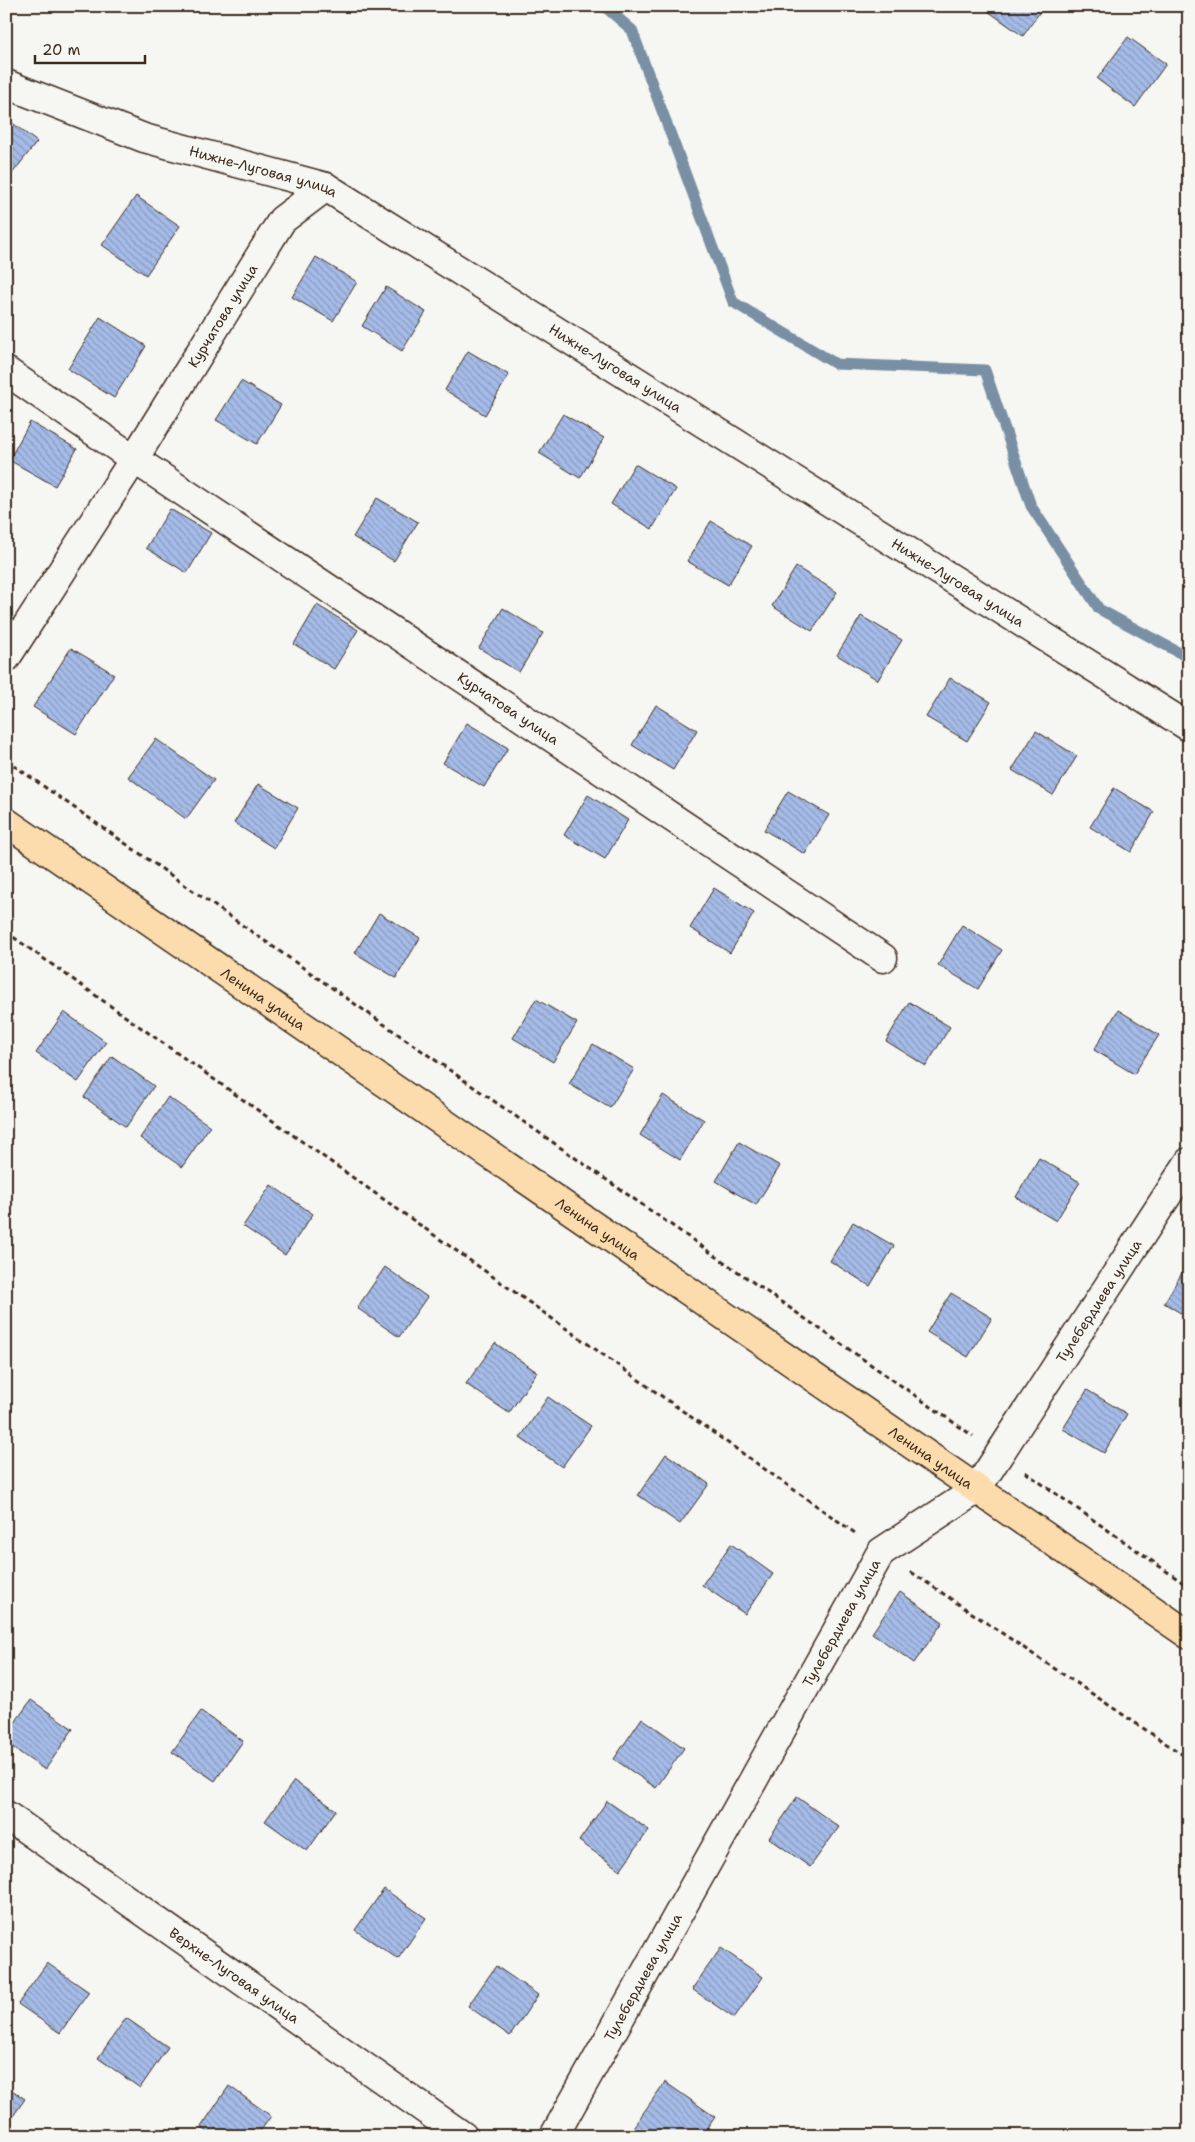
<svg xmlns="http://www.w3.org/2000/svg" width="1195" height="2142" font-family="'Shantell Sans',sans-serif">
<style>
.lines{fill:none;stroke-linecap:round;stroke-linejoin:round}
.stream{stroke:#788fa4;stroke-width:11}
.building{fill:url(#building-back-hatch);stroke:#3b2a1e}
.minor-casing{stroke:#3b2a1e;stroke-width:31}
.major-casing{stroke:#3b2a1e;stroke-width:31}
.path{stroke:#3b2a1e;stroke-width:3;stroke-dasharray:5 4;stroke-linecap:butt}
.minor{stroke:#f6f6f2;stroke-width:28}
.major{stroke:#fcdcac;stroke-width:28}
.labels{text-anchor:middle;stroke-width:4;stroke-linejoin:round;paint-order:stroke}
.street-label{font-size:14px;fill:#3b2a1e;stroke:#f6f6f2}
</style>
<defs>
<pattern id="building-back-hatch" width="6" height="6" patternUnits="userSpaceOnUse" patternTransform="scale(1.25)"><rect width="6" height="6" fill="#a5bce9"/><path d="M-1 5l2 2M0 0l6 6M5-1l2 2" fill="none" stroke="#8899bc"/></pattern>
</defs>
<rect width="100%" height="100%" fill="#f6f6f2"/>
<filter id="ink" filterUnits="userSpaceOnUse"><feTurbulence type="fractalNoise" baseFrequency=".02" numOctaves="2"/><feDisplacementMap in="SourceGraphic" scale="10" xChannelSelector="R" yChannelSelector="G"/><feConvolveMatrix kernelMatrix="1 2 1 2 8 2 1 2 1" color-interpolation-filters="sRGB"/></filter>
<g filter="url(#ink)">
<g class="lines">
<!-- stream -->
<path class="stream" d="M604 6 632 30 733 302 836 364 985 370 1031 506 1099 609 1189 658"/>
</g>
<!-- building -->
<path class="building" d="M987 6H1044L1023 36 985 9Z
M1128 37 1166 64 1135 107 1097 79Z
M6 118 37 142 11 175 6 172Z
M136 196 180 226 146 275 102 245Z
M316 257 357 282 333 321 292 297Z
M386 287 426 312 402 351 362 326Z
M100 317 146 346 114 398 68 369Z
M468 351 509 375 485 415 445 390Z
M241 381 281 405 257 444 216 420Z
M563 414 604 438 580 478 539 453Z
M30 422 77 449 55 486 9 460Z
M635 464 676 489 652 529 611 504Z
M377 498 418 522 394 561 353 537Z
M170 509 211 533 187 573 146 548Z
M711 521 752 546 728 585 687 561Z
M796 567 837 592 812 631 772 606Z
M317 605 358 630 334 669 294 644Z
M503 608 543 633 519 672 479 648Z
M861 616 902 640 878 680 837 655Z
M71 648 114 674 76 734 33 707Z
M950 678 991 702 967 741 926 717Z
M656 705 697 730 673 770 632 745Z
M467 723 508 748 484 787 443 763Z
M1036 731 1077 756 1053 795 1012 770Z
M156 739 214 780 186 819 128 777Z
M258 784 298 808 274 848 234 823Z
M1114 788 1154 812 1131 852 1090 827Z
M788 791 829 815 805 854 764 830Z
M588 795 628 820 605 859 564 835Z
M714 888 754 913 730 953 690 928Z
M379 913 420 938 396 978 355 953Z
M962 925 1002 950 978 989 938 965Z
M536 999 577 1023 553 1062 513 1038Z
M909 1002 950 1027 926 1066 886 1041Z
M1118 1010 1159 1035 1134 1074 1094 1050Z
M64 1012 106 1042 78 1082 36 1053Z
M593 1044 634 1069 610 1108 569 1084Z
M112 1056 154 1086 126 1127 84 1097Z
M663 1095 704 1120 680 1160 640 1135Z
M168 1097 210 1126 182 1167 140 1138Z
M739 1142 780 1166 756 1205 716 1181Z
M1039 1158 1080 1182 1056 1221 1016 1197Z
M271 1185 313 1214 285 1255 243 1226Z
M853 1222 894 1246 870 1286 830 1261Z
M1188 1263 1189 1264V1318L1164 1303Z
M385 1267 427 1297 399 1337 357 1308Z
M951 1293 992 1318 968 1357 927 1332Z
M495 1343 537 1372 509 1413 466 1384Z
M1087 1390 1127 1414 1104 1453 1063 1429Z
M548 1397 591 1426 562 1467 520 1438Z
M666 1454 709 1484 680 1524 638 1495Z
M731 1544 773 1574 745 1614 702 1585Z
M900 1592 943 1622 914 1663 872 1633Z
M31 1700 73 1729 45 1770 6 1743V1735Z
M201 1711 243 1741 215 1781 172 1752Z
M642 1718 684 1748 656 1788 614 1759Z
M294 1781 336 1810 307 1851 265 1821Z
M797 1797 839 1827 810 1867 769 1838Z
M607 1801 649 1830 620 1870 579 1841Z
M384 1889 426 1918 398 1959 355 1930Z
M721 1948 763 1977 734 2018 692 1989Z
M47 1963 89 1992 60 2033 18 2004Z
M496 1966 538 1995 510 2036 468 2006Z
M126 2018 168 2047 140 2088 98 2058Z
M665 2082 715 2117 702 2136H627Z
M6 2086 25 2099 6 2126Z
M229 2086 271 2116 257 2136H213L201 2127Z"/>
<g class="lines">
<!-- minor casing -->
<g class="minor-casing">
<g id="minor">
<path id="s1" d="M6 84 144 138 326 187 1189 727"/>
<path id="s2" d="M6 371 134 459 883 958"/>
<path id="s3" d="M6 658 134 459 282 220 326 187"/>
<path id="s4" d="M6 1815 463 2136"/>
<path id="s5" d="M554 2136 881 1552 976 1490 1189 1162"/>
</g>
</g>
<!-- major casing -->
<g class="major-casing">
<g id="major">
<path id="s6" d="M6 822 1189 1635"/>
</g>
</g>
<!-- path -->
<path class="path" d="M6 760 973 1436
M6 932 855 1533
M1025 1472 1189 1587
M911 1572 1189 1759"/>
<!-- minor -->
<use href="#minor" class="minor"/>
<!-- major -->
<use href="#major" class="major"/>
</g>
</g>
<g class="labels">
<!-- street labels -->
<g class="street-label">
<text dy="5" stroke="none"><textPath href="#s1" startOffset="272">Нижне-Луговая улица</textPath></text>
<text dy="5" stroke="none"><textPath href="#s3" startOffset="405">Курчатова улица</textPath></text>
<text dy="5" stroke="none"><textPath href="#s1" startOffset="678">Нижне-Луговая улица</textPath></text>
<text dy="5" stroke="none"><textPath href="#s1" startOffset="1082">Нижне-Луговая улица</textPath></text>
<text dy="5" stroke="none"><textPath href="#s2" startOffset="605">Курчатова улица</textPath></text>
<text dy="5" stroke="none"><textPath href="#s6" startOffset="312">Ленина улица</textPath></text>
<text dy="5" stroke="none"><textPath href="#s6" startOffset="718">Ленина улица</textPath></text>
<text dy="5" stroke="none"><textPath href="#s5" startOffset="1008">Тулебердиева улица</textPath></text>
<text dy="5" stroke="none"><textPath href="#s6" startOffset="1122">Ленина улица</textPath></text>
<text dy="5" stroke="none"><textPath href="#s5" startOffset="588">Тулебердиева улица</textPath></text>
<text dy="5" stroke="none"><textPath href="#s4" startOffset="279">Верхне-Луговая улица</textPath></text>
<text dy="5" stroke="none"><textPath href="#s5" startOffset="182">Тулебердиева улица</textPath></text>
</g>
</g>
<!-- margin -->
<rect width="1195" height="2142" fill="none" stroke="#f6f6f2" stroke-width="25"/>
<rect x="12" y="12" width="1170" height="2117" fill="none" stroke="#3b2a1e" stroke-width="2" filter="url(#ink)"/>
<!-- scale -->
<path d="M35 55v8h110v-8" fill="none" stroke="#3b2a1e" stroke-width="2.5"/>
<text x="42" y="55" font-size="15" fill="#3b2a1e" stroke="#f6f6f2" stroke-width="4" paint-order="stroke">20 m</text>
</svg>
